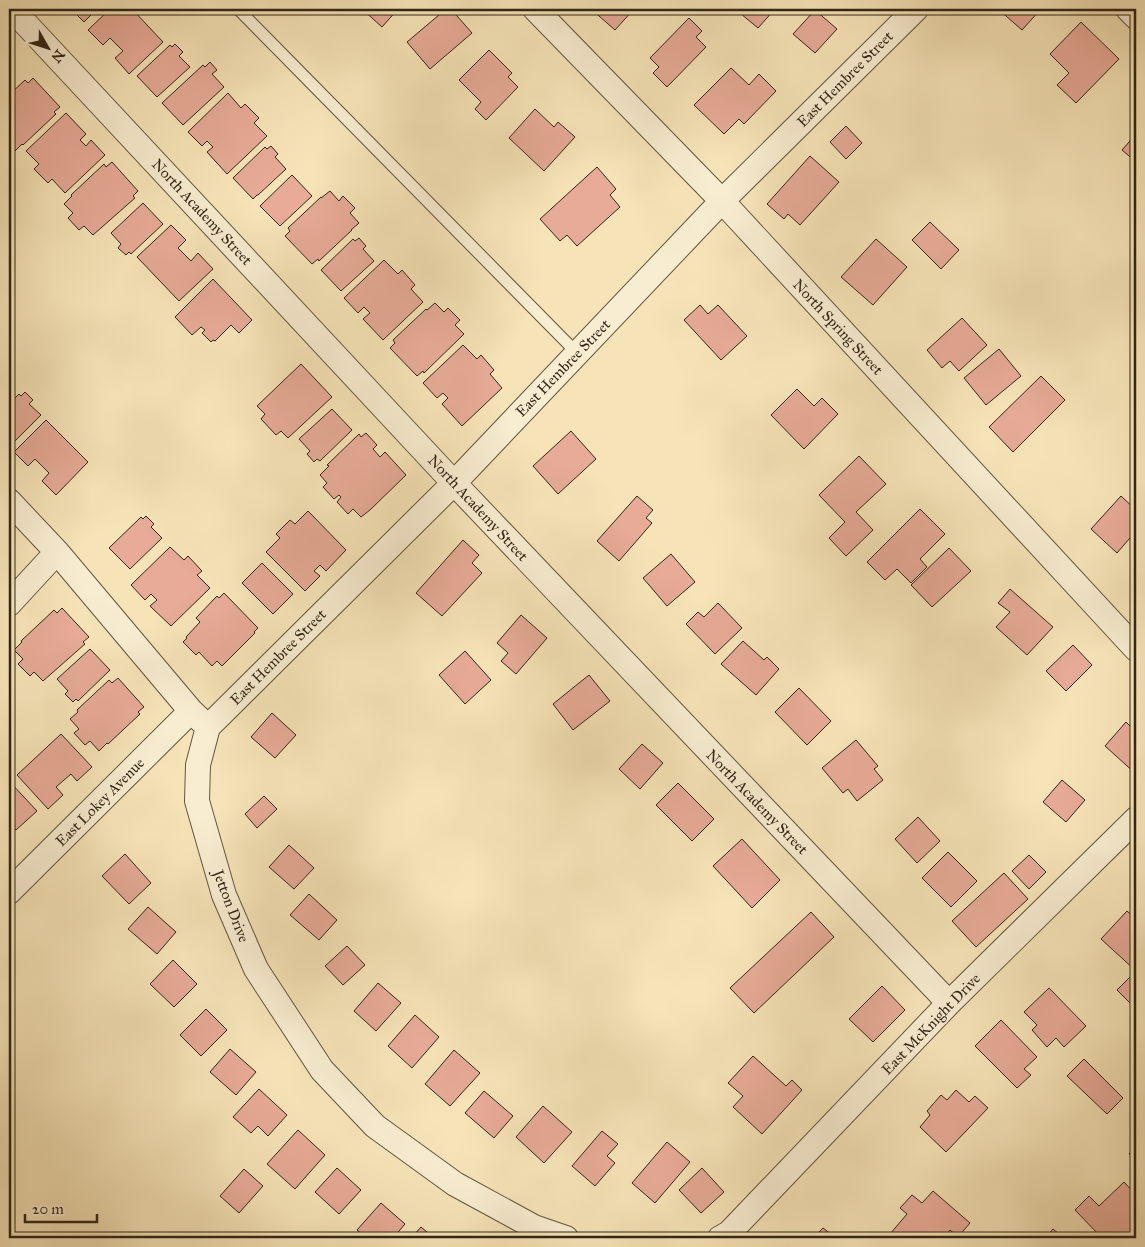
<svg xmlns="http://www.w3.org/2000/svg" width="1145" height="1247" font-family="'IM FELL Great Primer',serif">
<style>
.building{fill:#e7ab97;stroke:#312616}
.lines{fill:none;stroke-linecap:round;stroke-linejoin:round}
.lane-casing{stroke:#62563e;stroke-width:13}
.street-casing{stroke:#62563e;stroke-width:26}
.lane{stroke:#f9edd1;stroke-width:11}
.street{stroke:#f9edd1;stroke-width:24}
.labels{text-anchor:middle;stroke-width:4;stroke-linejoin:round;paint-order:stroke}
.street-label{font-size:15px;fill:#312616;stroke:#f9edd1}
</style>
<rect width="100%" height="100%" fill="#f6e4b8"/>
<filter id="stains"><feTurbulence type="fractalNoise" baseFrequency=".004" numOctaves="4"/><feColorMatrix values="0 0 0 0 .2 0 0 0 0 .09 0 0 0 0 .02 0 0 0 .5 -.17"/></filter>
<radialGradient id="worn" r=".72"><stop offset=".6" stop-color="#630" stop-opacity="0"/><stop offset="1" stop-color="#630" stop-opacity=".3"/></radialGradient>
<!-- building -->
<path class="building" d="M71 9H97L84 22Z
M110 9H132L163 42 129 74 115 58 123 51 110 38 103 45 88 30Z
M362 9H398L382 27Z
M446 9H451L472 33 430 69 407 42Z
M591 9H634L615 30Z
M735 9H775L758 28Z
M998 9H1041L1022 30Z
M815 10 837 29 815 53 793 34Z
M689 18 702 31 696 37 706 47 667 87 653 73 659 67 650 58Z
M1081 22 1119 59 1076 103 1057 85 1069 73 1050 54Z
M175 44 183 52 179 56 190 67 157 97 137 76 170 45 172 47Z
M489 50 512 73 508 77 518 87 486 120 475 109 481 102 459 80Z
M210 62 217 70 212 74 224 87 183 125 162 103 203 65 205 67Z
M9 64 15 70 9 76Z
M731 68 749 85 759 74 776 91 744 124 739 119 724 134 694 105Z
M33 78 60 107 54 112 56 114 23 145 22 144 15 151 9 145V95L25 80 28 83Z
M228 93 241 108 245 104 259 118 254 123 267 136 227 174 207 152 213 147 207 141 202 146 188 132Z
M535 109 554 127 558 122 575 137 544 171 509 138Z
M66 113 86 134 80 140 86 146 91 140 105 155 65 193 52 179 48 183 34 169 39 164 26 151Z
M846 126 862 143 846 159 830 142Z
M1136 134V162L1122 150Z
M271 146 278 154 275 157 286 169 258 195H257L253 199 233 178 265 147 267 149Z
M810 156 839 182 800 225 788 214 784 219 767 204Z
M112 162 138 191 133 196 135 198 93 235 84 226 79 230 68 218 73 213 64 204 72 196 71 195 104 164 106 167Z
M597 167 616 189 610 195 620 207 577 246 567 235 560 241 540 219Z
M292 175 312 196 280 226 260 206Z
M330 191 339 201 343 196 355 208 350 213 359 223 351 230H352L319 261 318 259 312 264 285 236 290 231 288 228 321 197V198Z
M143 203 163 224 131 254 129 252 126 255 118 248 121 244 111 233Z
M930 222 959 250 941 269 912 240Z
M171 225 186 240 178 248 191 261 198 253 213 269 179 301 137 257Z
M359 238 366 246 363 249 374 261 341 291 321 270 353 239 355 241Z
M876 239 907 267 873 305 841 277Z
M384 260 398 274 402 270 415 285 411 289 423 302 383 340 363 319 370 313 364 307 358 313 344 298Z
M213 279 252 320 239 333 231 325 215 341 213 340 211 342 202 333 205 330 201 327 192 335 175 317Z
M435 303 444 312 448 308 460 320 455 325 464 334 424 373 423 371 417 376 390 348 395 343 393 340 426 309 427 310Z
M700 305 708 314 718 305 747 336 721 360 684 320Z
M962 318 987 345 959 371 950 361 942 368 927 350Z
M463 345 477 359 481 355 494 370 490 374 502 388 462 426 442 404 448 398 443 393 437 398 423 383Z
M999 349 1021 376 986 405 964 378Z
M301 364 332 397 288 438 281 431 276 435 261 419 265 414 257 406Z
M1041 376 1065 400 1013 452 989 427Z
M797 389 814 406 822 398 838 414 804 449 771 415Z
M25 392 33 400 29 404 41 415 14 442 13 441 9 446V404L19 394 21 396Z
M332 409 352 430 320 461 317 459 314 462 307 454 310 451 299 439Z
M46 420 88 462 56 495 42 481 49 473 35 459 28 466 14 452Z
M571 431 596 459 558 494 533 466Z
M366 433 377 445 373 449 380 457 385 452 406 475 370 510 361 517 353 509 348 514 337 502 341 497 339 495 334 499 323 487 327 483 320 475 329 466 327 465 359 434 361 437Z
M859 456 886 484 856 512 873 530 846 556 829 538 845 522 819 495Z
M637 496 653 510 646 518 652 523 619 561 597 541Z
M1121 496 1136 510V531L1117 553 1091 529Z
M920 509 945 534 920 559 927 567 911 583 897 569 885 580 867 562Z
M308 511 346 550 326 571 320 565 314 571 320 576 305 591 266 552 280 538 276 534 290 520 295 524Z
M146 516 154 524 151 527 162 538 130 569 109 548 141 517 143 519Z
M463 540 479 555 472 563 482 573 442 616 416 593Z
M170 547 184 560 188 556 202 571 197 575 210 588 171 626 150 606 157 600 151 594 145 600 131 585Z
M949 548 971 571 932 607 911 585Z
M671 554 695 582 667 606 643 578Z
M262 563 293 594 273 614 242 583Z
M1010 589 1053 627 1027 655 996 627 1010 612 998 603Z
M224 593 258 628 254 632 255 633 222 666 217 661 212 666 199 652 196 655 183 642 187 638 186 637 200 622 196 618 217 596 219 598Z
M718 603 742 628 715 654 686 624 698 612 704 617Z
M62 608 89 637 83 642 85 644 43 681 34 672 30 676 18 664 23 659 14 650 22 642 21 641 54 610 57 613Z
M521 615 547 638 516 674 501 661 508 653 497 643Z
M743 641 764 660 767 657 779 669 756 695 721 664Z
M1073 645 1092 665 1066 691 1046 671Z
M90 649 110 670 78 701 76 699 73 702 65 694 68 691 57 679Z
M465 651 491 680 465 704 439 675Z
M589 675 610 701 573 730 553 704Z
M118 678 144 707 138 712 140 714 108 744 107 743 99 751 90 741 85 745 74 733 79 729 70 719 78 712 77 710 109 680 112 683Z
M799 688 831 721 807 745 775 712Z
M272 713 296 735 275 758 251 737Z
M1126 722 1136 732V774L1105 746Z
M61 734 92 767 77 781 71 774 56 787 63 795 48 809 17 775Z
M856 740 878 766 874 769 883 780 857 801 848 789 843 793 822 768Z
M642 744 663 763 640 789 619 769Z
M1062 780 1085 800 1066 822 1043 802Z
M9 781 37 811 16 830 9 822Z
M678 783 714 819 692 841 656 805Z
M264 796 277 809 257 828 245 814Z
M918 817 940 841 917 863 895 839Z
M742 839 780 880 752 908 713 866Z
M289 845 314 868 294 889 269 867Z
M948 852 977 881 951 907 922 878Z
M125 854 151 883 129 904 102 876Z
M1029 855 1046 872 1029 889 1012 871Z
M1004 873 1028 899 976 947 952 921Z
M309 894 337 920 319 940 290 915Z
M148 907 176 932 157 954 128 929Z
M1127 911 1136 919V971L1101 939Z
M811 912 834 937 754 1013 730 988Z
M347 946 365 965 343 985 325 966Z
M173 960 197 984 174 1007 150 984Z
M1134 973 1136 975V1009L1117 990Z
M378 983 401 1003 376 1031 354 1011Z
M882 986 905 1010 873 1042 849 1019Z
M1049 988 1086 1026 1064 1047 1056 1038 1047 1047 1032 1030 1037 1025 1024 1012Z
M206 1009 227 1030 201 1056 180 1035Z
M415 1015 439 1037 412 1068 388 1046Z
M1001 1020 1037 1057 1024 1069 1031 1075 1017 1088 975 1046Z
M230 1049 256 1072 236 1095 210 1072Z
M454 1050 480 1073 450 1106 425 1084Z
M753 1056 786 1086 792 1080 802 1090 762 1134 733 1107 743 1096 728 1083Z
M1084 1059 1123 1098 1107 1114 1067 1076Z
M259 1089 287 1115 268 1136 258 1126 251 1133 233 1117Z
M956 1090 969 1102 975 1096 988 1108 946 1152 920 1127 930 1115 927 1111 941 1095 947 1100Z
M484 1091 513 1116 494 1138 465 1113Z
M543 1106 572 1132 544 1163 516 1137Z
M298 1130 325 1155 295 1189 267 1164Z
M602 1131 618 1144 607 1156 615 1163 595 1186 572 1166Z
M667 1142 690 1162 655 1203 632 1183Z
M1136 1146V1161L1129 1154Z
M337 1168 361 1190 339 1214 315 1192Z
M702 1168 724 1192 701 1213 679 1190Z
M244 1169 263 1186 239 1213 220 1196Z
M1124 1182 1136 1195V1231L1128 1238H1102L1075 1210 1089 1196 1099 1206Z
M933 1191 970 1223 958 1237 950 1230 943 1238H895L890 1234 907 1214 900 1208 912 1195 922 1203Z
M381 1203 405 1224 393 1238H367L357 1230Z
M421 1227 434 1238H411Z
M823 1228 836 1238H813Z
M1053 1229 1064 1238H1045Z"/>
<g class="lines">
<!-- lane casing -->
<g class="lane-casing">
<path id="lane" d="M238 9 577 353"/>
</g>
<!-- street casing -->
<g class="street-casing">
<path id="street" d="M12 9 454 483 949 1003
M535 9 722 201 1136 649
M1128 9 1136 17
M9 501 57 552 191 711 208 727 198 765 197 801 224 895 256 969 322 1070 375 1126 455 1184 534 1227 566 1238
M9 604 57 552
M208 727 454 483 722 201 916 9
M9 892 191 711
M720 1238 729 1233 949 1003 1136 819"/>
</g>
<!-- lane -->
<use href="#lane" class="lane"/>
<!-- street -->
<use href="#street" class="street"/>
</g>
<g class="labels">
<!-- street labels -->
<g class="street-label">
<text transform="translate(845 79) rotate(-45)" y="5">East Hembree Street</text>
<text transform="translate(202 212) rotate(47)" y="5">North Academy Street</text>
<text transform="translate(838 327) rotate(47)" y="5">North Spring Street</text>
<text transform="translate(563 368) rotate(-46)" y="5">East Hembree Street</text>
<text transform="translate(478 508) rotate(47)" y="5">North Academy Street</text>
<text transform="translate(278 657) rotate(-45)" y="5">East Hembree Street</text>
<text transform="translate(100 802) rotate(-45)" y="5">East Lokey Avenue</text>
<text transform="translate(757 802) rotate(46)" y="5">North Academy Street</text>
<text transform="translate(231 906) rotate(69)" y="5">Jetton Drive</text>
<text transform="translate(931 1024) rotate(-46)" y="5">East McKnight Drive</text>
</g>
</g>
<!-- margin -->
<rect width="1145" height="1247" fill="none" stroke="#f6e4b8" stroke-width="30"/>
<rect x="10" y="10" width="1125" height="1227" fill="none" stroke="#312616" stroke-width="2.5"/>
<rect x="15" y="15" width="1115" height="1217" fill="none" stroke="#312616"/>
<!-- north arrow -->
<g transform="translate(48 48) rotate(129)" stroke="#f9edd1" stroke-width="4" paint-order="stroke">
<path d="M0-4L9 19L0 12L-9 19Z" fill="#312616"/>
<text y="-8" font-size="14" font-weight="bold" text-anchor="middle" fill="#312616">N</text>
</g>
<!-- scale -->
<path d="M25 1214v8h72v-8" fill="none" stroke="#312616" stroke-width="2.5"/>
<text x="32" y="1214" font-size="15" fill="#312616" stroke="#f9edd1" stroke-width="4" paint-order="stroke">20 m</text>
<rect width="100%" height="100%" filter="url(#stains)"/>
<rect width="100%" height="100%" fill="url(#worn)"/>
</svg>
